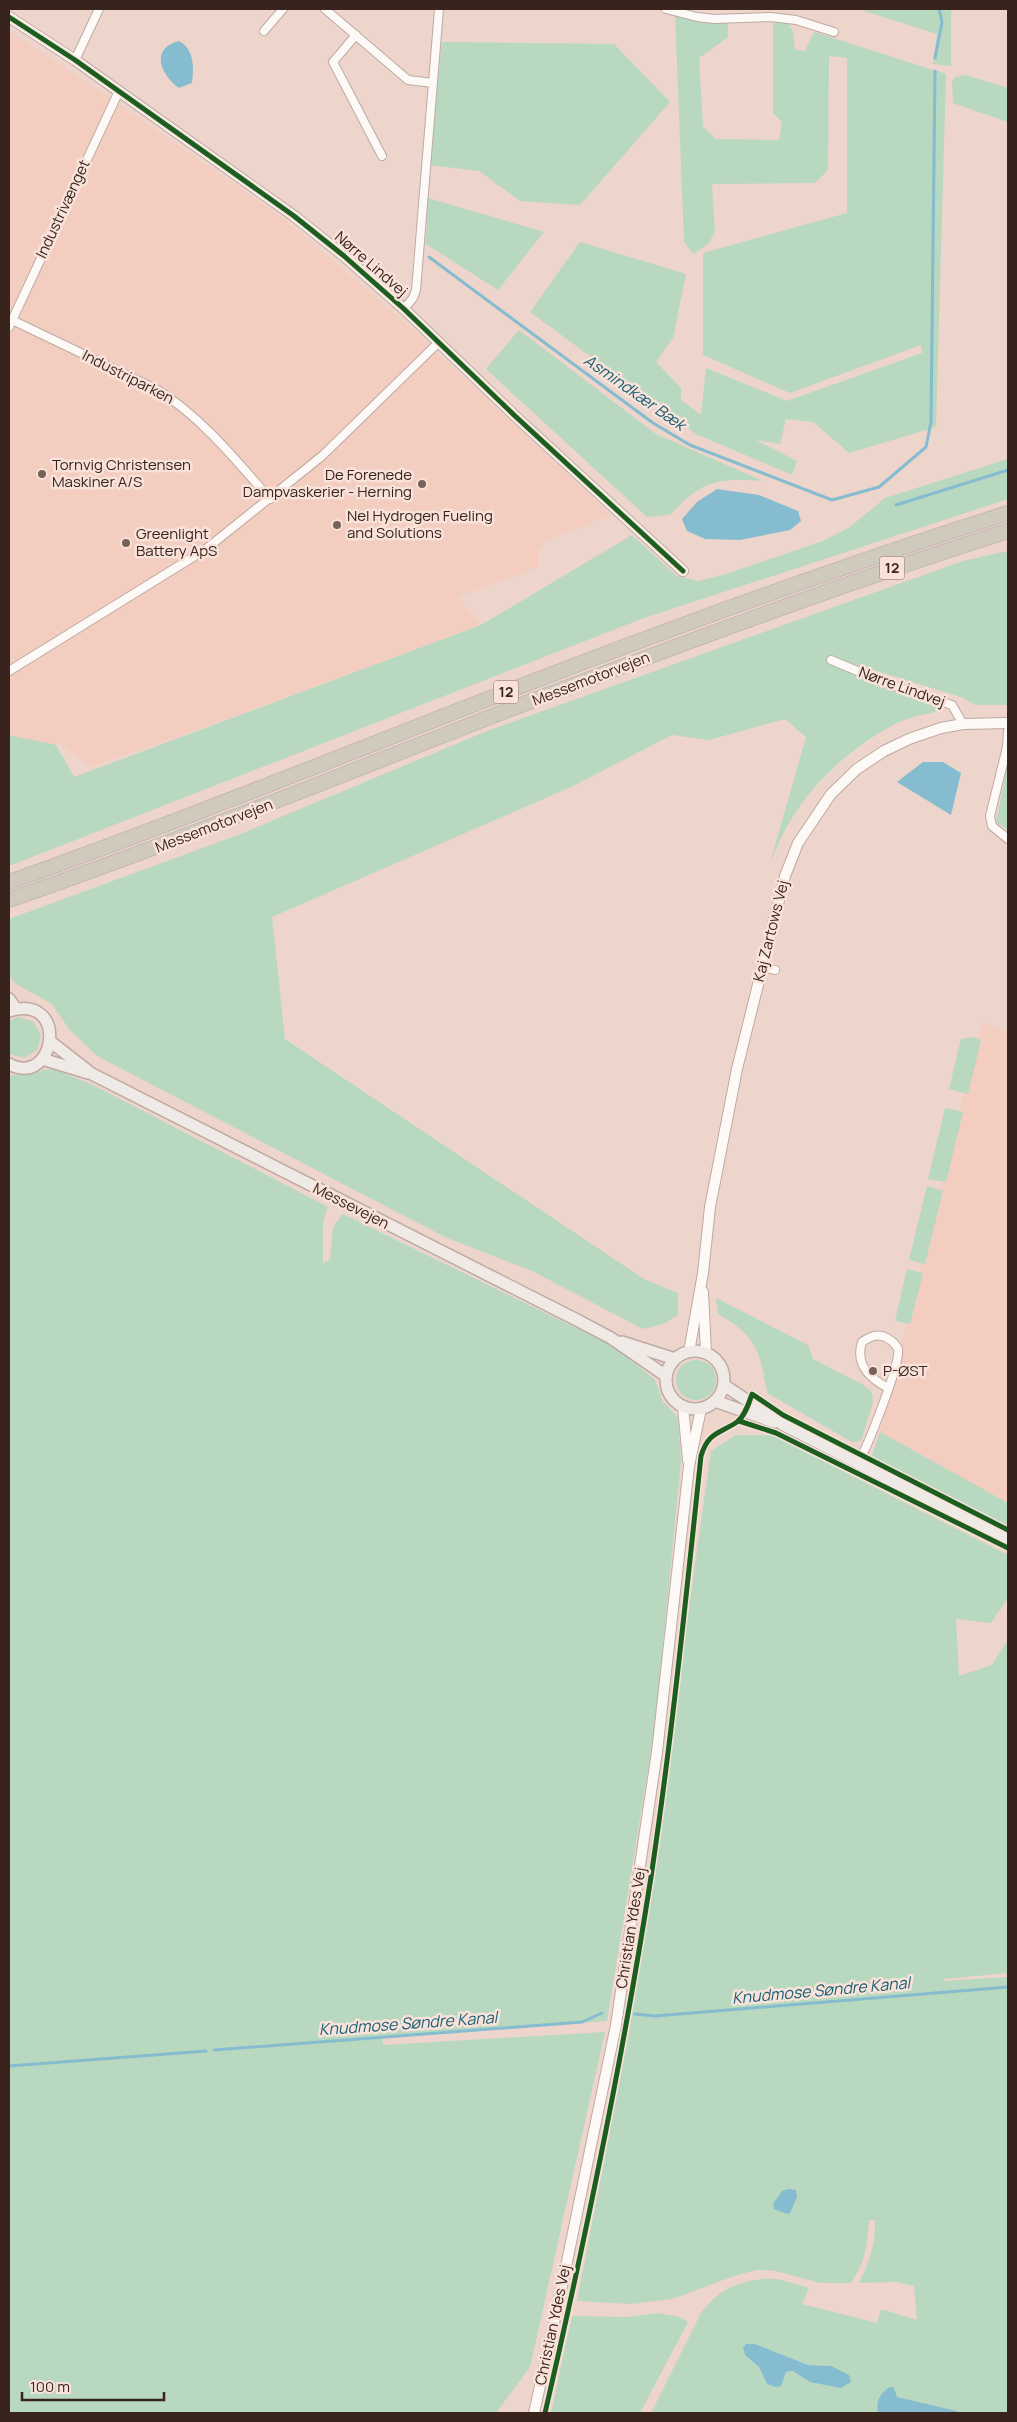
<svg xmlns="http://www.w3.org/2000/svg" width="1017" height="2422" font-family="Manrope,sans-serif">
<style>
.built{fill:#f3cdbf}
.green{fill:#b8d8bf;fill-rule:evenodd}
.water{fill:#85bccf}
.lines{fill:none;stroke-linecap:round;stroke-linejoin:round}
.stream{stroke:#85bccf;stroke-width:3}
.minor-casing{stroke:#beaaa2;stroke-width:10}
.tertiary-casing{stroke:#beaaa2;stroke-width:12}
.secondary-casing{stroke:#beaaa2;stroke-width:14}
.motorway-casing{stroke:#c5b8b3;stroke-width:16}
.minor{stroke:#fcf9f7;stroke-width:8}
.tertiary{stroke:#fcf9f7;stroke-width:10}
.secondary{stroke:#efeae6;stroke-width:11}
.motorway{stroke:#cfcabc;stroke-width:14}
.cycleway-casing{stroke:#f8e2d9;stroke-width:8}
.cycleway{stroke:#1b5e20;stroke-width:5}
.poi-dot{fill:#77625a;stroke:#f8e2d9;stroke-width:2}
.labels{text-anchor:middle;stroke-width:5;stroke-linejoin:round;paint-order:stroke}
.shield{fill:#f8e2d9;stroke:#725d55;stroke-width:1}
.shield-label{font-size:14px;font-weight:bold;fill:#38241c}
.street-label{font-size:15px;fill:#38241c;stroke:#f8e2d9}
.poi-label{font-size:15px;fill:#38241c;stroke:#f8e2d9;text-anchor:start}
.water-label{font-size:16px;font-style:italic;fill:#196176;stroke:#f8e2d9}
</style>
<rect width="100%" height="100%" fill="#edd5cc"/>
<!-- built -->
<path class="built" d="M9 31 109 97 285 220 400 318 611 515 546 541 539 550V567L458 597 481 625 202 728 92 767 61 745 9 737Z
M982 1022 1008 1033V1503L880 1432Z"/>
<!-- green -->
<path class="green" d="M864 9H951V66L933 64 937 34 864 11Z
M675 14 703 22 728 23V37L699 58 703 127 716 139 779 140 782 122 773 113V23L788 22 793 32 795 50 805 51 814 32 946 74 936 427 849 453 813 422 786 419 780 444 756 440 797 461 792 475 696 434 530 312 580 242 686 274 673 338 656 362 681 388V400L701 415 706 368 787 401 922 353 921 345 790 393 703 355V253L847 213V58L829 56 828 170 815 183 712 184 715 232 708 244 693 254 684 242Z
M442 42 614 44 670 102 580 205 520 201 479 171 430 165Z
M966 75 1008 88V122L953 103 952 82 955 77Z
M428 198 544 232 498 290 426 244Z
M519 330 656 434 763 481C717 478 702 480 670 515L647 517 486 369Z
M1008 459V499L644 618 9 866V735L56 745 74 777 481 625 632 535 677 576 698 581 723 575 823 541 850 527 885 498Z
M1007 551 1008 552V705H975L961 697 831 657 826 661 943 710C929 714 912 716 899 722 853 745 811 783 786 828 780 839 775 852 770 863L806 737 785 719 709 740 672 735 571 787 272 917 285 1039 644 1279 678 1293V1315L663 1324 643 1329 532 1271 447 1238 97 1056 69 1029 52 1004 16 984 9 976V919L238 835 487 731 963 561Z
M1008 762V830L996 822Z
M18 1017 33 1021 41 1035 37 1050 24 1058 9 1054V1021Z
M972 1037 981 1040 968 1094 949 1089 961 1039Z
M53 1069 93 1085 328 1207 323 1222V1264L330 1259 333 1227 343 1214 613 1346 655 1380 663 1402 678 1417 681 1461 655 1726 607 2021 382 2036 383 2045 605 2032 530 2367 496 2413H9V1075C17 1077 41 1070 53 1069Z
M945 1108 963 1112 946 1182 928 1179Z
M927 1186 943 1191 925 1264 909 1260Z
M907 1269 923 1273 910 1324 895 1321Z
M716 1298 808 1345 813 1359 862 1384 872 1392 873 1402 861 1441 852 1442 767 1393C760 1351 757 1336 718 1314Z
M676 1380a20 20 0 1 1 40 0a20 20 0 1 1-40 0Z
M880 1432 1008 1503V1527L871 1458Z
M736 1435H771L1008 1555V1598L991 1623 956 1619 959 1676 992 1665 1008 1639V1973L944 1979 943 1981 1008 1977V2413H959L957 2411 897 2397 894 2388 886 2389 876 2407 881 2411 895 2413H651L701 2313C718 2289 745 2277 775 2279 786 2280 798 2285 809 2288L802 2304 877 2323 881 2309 917 2320 914 2286 897 2282 859 2283C869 2263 876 2243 875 2220H869C867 2247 866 2260 851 2283H820L776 2271 757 2270 737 2275 672 2299 631 2304 577 2301 630 2028 711 1451ZM746 2344H755L808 2365 831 2366 800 2376 793 2371 786 2372 781 2386 767 2383Z
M658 2313 680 2317 688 2322 640 2413H551L572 2316 627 2317Z"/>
<!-- water -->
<path class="water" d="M179 41C194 49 194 67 192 83L179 88C161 75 149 49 179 41Z
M717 489 759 495 798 511 801 521 790 530 740 540 705 539 687 531 682 519 697 502Z
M923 762H943L961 773 951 815 897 782Z
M788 2189 796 2190 797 2197 790 2213 787 2214 774 2209 773 2204 782 2191Z
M746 2344H755L808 2365 831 2366 849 2375 851 2382 841 2388 810 2382 793 2371 786 2372 781 2386 776 2387 767 2384 759 2367 745 2355 743 2348Z
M890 2387 894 2388 897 2397 957 2411 959 2413 878 2412C875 2403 881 2391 890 2387Z"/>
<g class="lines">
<!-- stream -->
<path class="stream" d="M935 58 942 22 939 9
M429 257 653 423 690 445 832 500 879 487 926 447 931 422 935 71
M896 505 1008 470
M635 2014 655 2016 1008 1987
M214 2050 582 2022 602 2013
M9 2066 206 2051"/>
<!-- minor casing -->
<g class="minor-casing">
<path id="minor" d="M325 9 408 80 433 83
M666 9 697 17 714 19 771 17 796 20 834 32
M264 31 283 9
M356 35 333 62 382 156
M75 60 99 9
M404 309 413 298 416 290 439 9
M12 320 158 390C203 419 235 459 270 499
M9 327 119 91
M831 660 891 685 952 705 963 724
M9 671 206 549 322 456 439 342
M1008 731 1007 747 990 816 992 826 1008 839
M762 967 775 970
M858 1463C867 1448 901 1363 898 1349 896 1344 892 1341 887 1338 878 1333 871 1336 862 1342 855 1364 869 1378 888 1388"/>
</g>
<!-- tertiary casing -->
<g class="tertiary-casing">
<path id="tertiary" d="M9 17 75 60 294 216 344 256 404 309 514 415 683 571
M703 1292 706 1353
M689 1352 703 1273 710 1207 737 1069 785 876 798 843 831 794 857 769 884 751 909 739 941 728 963 724 1008 723
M683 1407 688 1460
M534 2413 558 2305 616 2025 657 1752 689 1466 701 1409"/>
</g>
<!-- secondary casing -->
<g class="secondary-casing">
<path id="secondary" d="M9 999 16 1009
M9 1011C70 992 56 1089 9 1064
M51 1042 92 1074 575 1319 611 1338 666 1376
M42 1059 88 1073
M622 1342 675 1359
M666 1380a29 29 0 1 1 58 0a29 29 0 1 1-58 0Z
M724 1385 782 1424 1008 1540
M715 1401 774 1422"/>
</g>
<!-- motorway casing -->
<g class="motorway-casing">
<path id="motorway" d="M9 882C184 820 356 750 529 683 687 622 847 564 1008 513
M9 900C188 838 363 766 539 698 694 639 850 581 1008 531"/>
</g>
<!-- minor -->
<use href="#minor" class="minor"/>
<!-- tertiary -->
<use href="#tertiary" class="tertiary"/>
<!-- secondary -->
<use href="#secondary" class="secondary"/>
<!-- motorway -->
<use href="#motorway" class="motorway"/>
<!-- cycleway casing -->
<g class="cycleway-casing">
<path id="cycleway" d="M9 17 75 60 294 216 344 256 404 309 514 415 683 571
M739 1421 776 1433 1008 1548
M545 2413C586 2236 623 2057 651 1877 672 1737 686 1597 701 1456 708 1432 719 1434 737 1422 745 1416 749 1403 752 1394L783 1415 1008 1530"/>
</g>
<!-- cycleway -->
<use href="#cycleway" class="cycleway"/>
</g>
<!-- markers -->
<g class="poi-dot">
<circle cx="42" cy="474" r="5"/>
<circle cx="422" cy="484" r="5"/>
<circle cx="337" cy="525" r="5"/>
<circle cx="126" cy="543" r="5"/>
<circle cx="873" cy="1371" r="5"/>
</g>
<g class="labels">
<!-- shield labels -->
<g class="shield">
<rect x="879.5" y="556.5" width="25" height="23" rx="4"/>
<rect x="493.5" y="680.5" width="25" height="23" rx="4"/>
</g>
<g class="shield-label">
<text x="892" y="573">12</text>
<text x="506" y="697">12</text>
</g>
<!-- street labels -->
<g class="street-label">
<text transform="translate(63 209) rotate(-65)" y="5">Industrivænget</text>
<text transform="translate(371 264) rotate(41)" y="5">Nørre Lindvej</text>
<text transform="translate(128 377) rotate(27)" y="5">Industriparken</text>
<text transform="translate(591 679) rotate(-21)" y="5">Messemotorvejen</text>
<text transform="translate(902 687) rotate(20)" y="5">Nørre Lindvej</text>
<text transform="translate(214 826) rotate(-21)" y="5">Messemotorvejen</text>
<text transform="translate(771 931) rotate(-76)" y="5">Kaj Zartows Vej</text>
<text transform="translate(351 1206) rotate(27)" y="5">Messevejen</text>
<text transform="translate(631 1928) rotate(-81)" y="5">Christian Ydes Vej</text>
<text transform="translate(553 2325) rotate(-78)" y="5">Christian Ydes Vej</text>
</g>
<!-- poi labels -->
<g class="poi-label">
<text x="52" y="470">Tornvig Christensen<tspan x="52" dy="17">Maskiner A/S</tspan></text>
<text x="412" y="480" text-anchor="end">De Forenede<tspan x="412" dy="17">Dampvaskerier - Herning</tspan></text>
<text x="347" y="521">Nel Hydrogen Fueling<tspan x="347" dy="17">and Solutions</tspan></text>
<text x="136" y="539">Greenlight<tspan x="136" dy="17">Battery ApS</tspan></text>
<text x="883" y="1376">P-ØST</text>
</g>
<!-- water labels -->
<g class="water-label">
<text transform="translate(635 392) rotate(35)" y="6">Asmindkær Bæk</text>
<text transform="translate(821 1990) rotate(-5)" y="6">Knudmose Søndre Kanal</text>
<text transform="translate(408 2023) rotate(-4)" y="6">Knudmose Søndre Kanal</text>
</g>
</g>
<!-- border -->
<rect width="1017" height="2422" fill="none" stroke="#38241c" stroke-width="20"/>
<!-- scale -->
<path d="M22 2392v8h142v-8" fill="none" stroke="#38241c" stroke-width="2.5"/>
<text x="30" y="2392" font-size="15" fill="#38241c" stroke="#f8e2d9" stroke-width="4" paint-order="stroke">100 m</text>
</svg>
